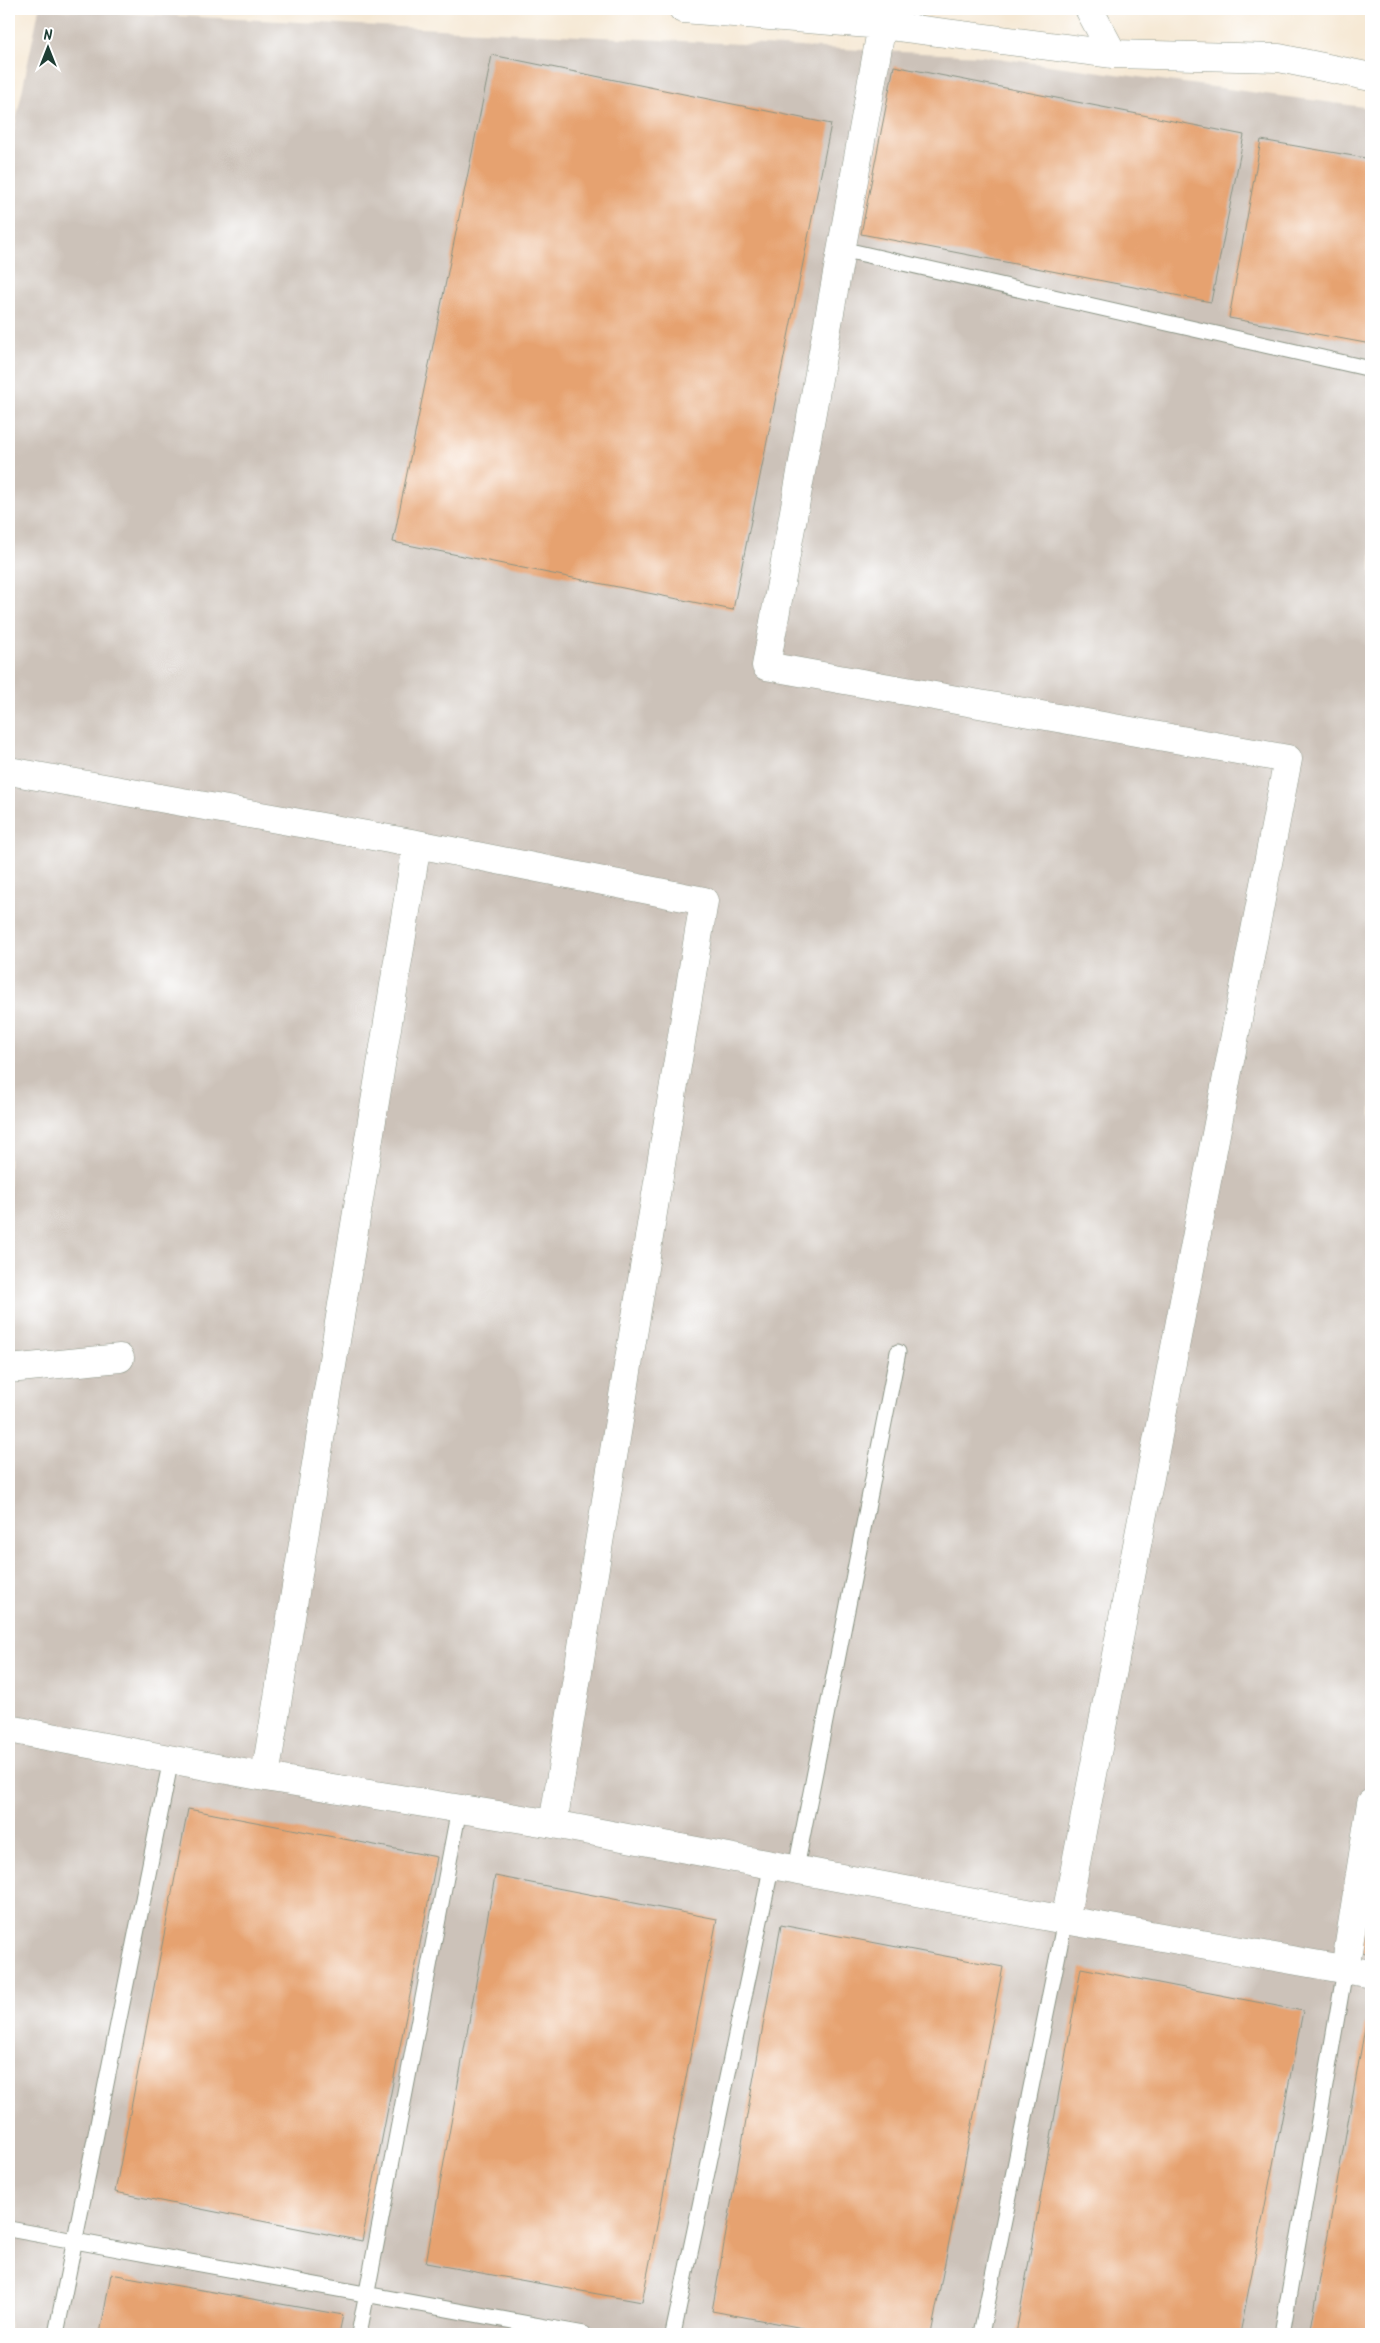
<svg xmlns="http://www.w3.org/2000/svg" width="1380" height="2343" font-family="Kalam,sans-serif">
<style>
.industrial{fill:#ccc2b9}
.building{fill:#e6a26f}
.lines{fill:none;stroke-linecap:round;stroke-linejoin:round}
.service-casing{stroke:#8a9384;stroke-width:17}
.minor-casing{stroke:#8a9384;stroke-width:29}
.service{stroke:#fff;stroke-width:15}
.minor{stroke:#fff;stroke-width:28}
</style>
<rect width="100%" height="100%" fill="#fff"/>
<filter id="ink" filterUnits="userSpaceOnUse"><feTurbulence type="fractalNoise" baseFrequency=".02" numOctaves="2"/><feDisplacementMap in="SourceGraphic" scale="10" xChannelSelector="R" yChannelSelector="G"/><feConvolveMatrix kernelMatrix="1 2 1 2 8 2 1 2 1" color-interpolation-filters="sRGB"/></filter>
<filter id="wash" filterUnits="userSpaceOnUse"><feTurbulence type="fractalNoise" baseFrequency=".0096" numOctaves="4" result="noise"/><feDisplacementMap in="SourceGraphic" scale="20" xChannelSelector="R" yChannelSelector="G"/><feGaussianBlur stdDeviation="1.12" result="paint"/><feColorMatrix in="noise" values="0 0 0 0 0 0 0 0 0 0 0 0 0 0 0 0 0 1.4 0 .05"/><feComposite in="paint" operator="in"/></filter>
<g filter="url(#wash)">
<rect width="100%" height="100%" fill="#f6e9d5"/>
<!-- industrial -->
<path class="industrial" d="M39 9 981 56 1371 108V2334H9V155Z"/>
<g id="blocks">
<!-- building -->
<path class="building" d="M492 55 831 124 733 610 393 542Z
M894 66 1244 135 1211 302 861 234Z
M1261 140 1371 159V344L1229 318Z
M188 1809 437 1857 362 2241 115 2192Z
M1371 1847V1954L1350 1950Z
M495 1876 717 1919 642 2302 426 2263Z
M781 1925 1003 1967 931 2334H835L712 2311Z
M1081 1968 1303 2011 1240 2334H1016Z
M1366 2022 1371 2023V2334H1310Z
M111 2274 343 2315 339 2334H100Z"/>
</g>
</g>
<g filter="url(#ink)">
<use href="#blocks" fill-opacity="0" stroke="#8a9384" stroke-width="1"/>
<g class="lines">
<!-- service casing -->
<g class="service-casing">
<path id="service" d="M841 249 1371 369
M796 1868 898 1352
M9 2229 584 2334
M56 2334 171 1759
M359 2334 459 1809
M673 2334 772 1864
M981 2334 1065 1920
M1282 2334 1345 1970"/>
</g>
<!-- minor casing -->
<g class="minor-casing">
<path id="minor" d="M683 9 882 25 1113 54 1279 58 1371 77
M1089 9 1113 54
M882 25 766 666 1288 759 1065 1920
M9 771 417 844 704 901 553 1824
M9 1369 120 1358
M9 1729 265 1777 553 1824 1065 1920 1371 1974
M265 1777 417 844
M1345 1970 1371 1803"/>
</g>
<!-- service -->
<use href="#service" class="service"/>
<!-- minor -->
<use href="#minor" class="minor"/>
</g>
</g>
<!-- margin -->
<rect width="1380" height="2343" fill="none" stroke="#fff" stroke-width="30"/>
<!-- north arrow -->
<g transform="translate(48 48)" stroke="#ffffff" stroke-width="4" paint-order="stroke">
<path d="M0-4L9 19L0 12L-9 19Z" fill="#1f3d34"/>
<text y="-8" font-size="14" font-weight="bold" text-anchor="middle" fill="#1f3d34">N</text>
</g>
</svg>
